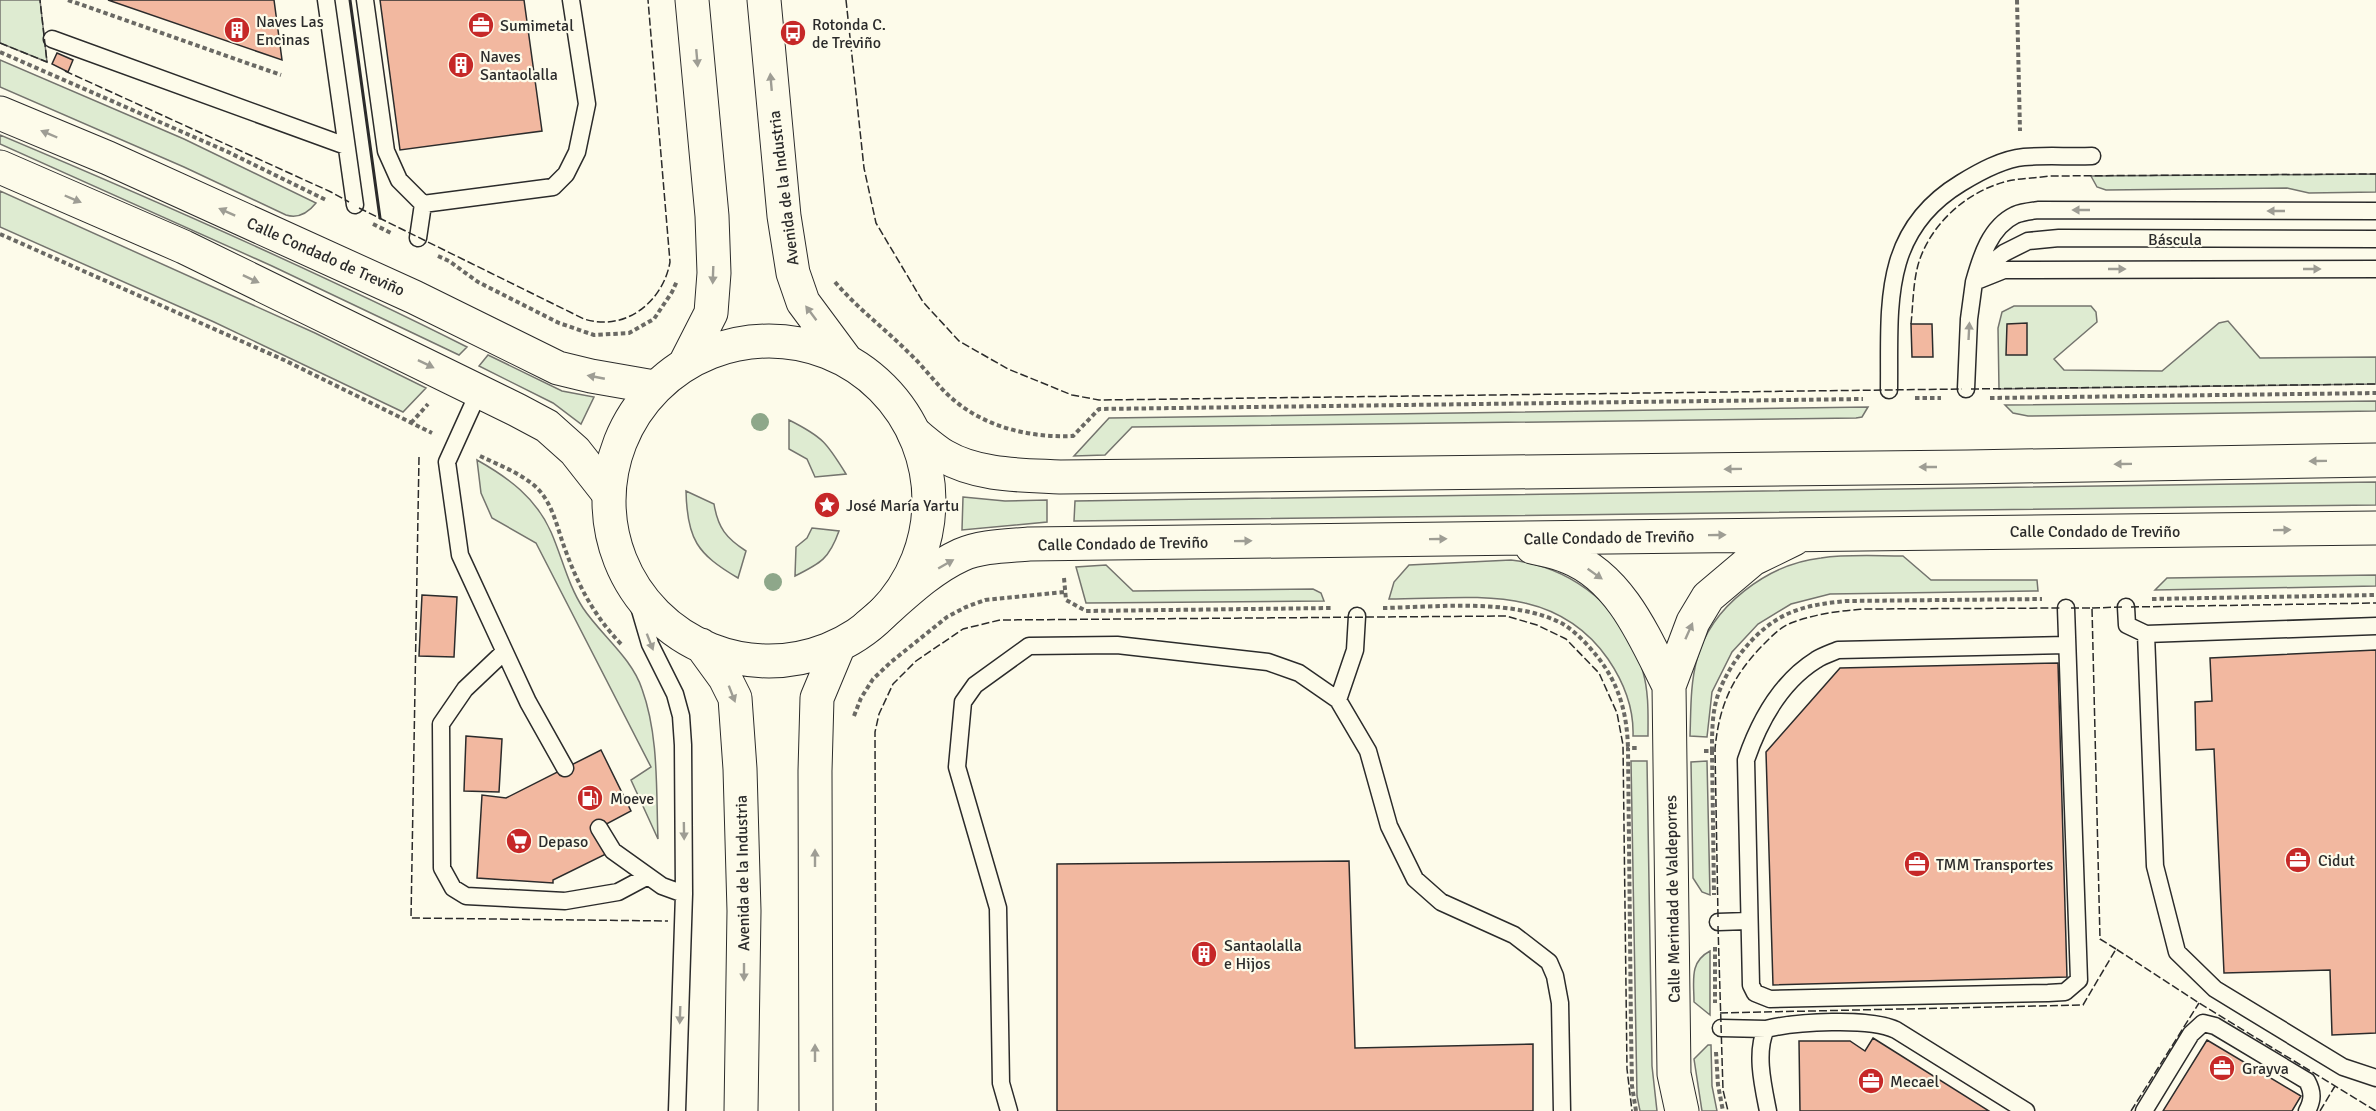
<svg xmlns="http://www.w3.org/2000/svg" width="2376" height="1111" font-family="Signika,sans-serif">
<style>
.green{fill:#deebd1;stroke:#74746e;stroke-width:1.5}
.building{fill:#f2b8a0;stroke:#2b2b2b;stroke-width:1.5}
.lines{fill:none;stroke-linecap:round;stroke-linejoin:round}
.lane-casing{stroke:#2b2b2b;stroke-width:19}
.street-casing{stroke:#2b2b2b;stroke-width:35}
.secondary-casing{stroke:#2b2b2b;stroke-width:35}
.path{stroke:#6a6964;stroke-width:4;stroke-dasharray:4.5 3;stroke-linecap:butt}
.lane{stroke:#fdfbea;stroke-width:16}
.street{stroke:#fdfbea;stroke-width:33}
.secondary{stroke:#fdfbea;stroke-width:33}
.fence{stroke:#2b2b2b;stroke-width:1.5;stroke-dasharray:8 3;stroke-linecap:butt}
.wall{stroke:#2b2b2b;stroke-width:3}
.tree{fill:#8ea78a}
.oneway{fill:#9e9d94}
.labels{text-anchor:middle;stroke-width:4.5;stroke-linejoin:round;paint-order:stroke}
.poi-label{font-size:16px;fill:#2b2b2b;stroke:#fdfbea;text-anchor:start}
.street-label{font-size:16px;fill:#2b2b2b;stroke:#fdfbea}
</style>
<rect width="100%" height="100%" fill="#fdfbea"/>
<!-- green -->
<path class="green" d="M0 0H40L47 62 0 43Z
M0 60 184 139 316 203C308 213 299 219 286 215L184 167 0 87Z
M0 135C157 201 314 270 467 347L459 355 272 266 0 144Z
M2376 174V192L2309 193 2287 188 2106 190 2097 187 2091 176Z
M0 191 315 333 426 388 403 412 214 322 0 227Z
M2014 306H2091L2096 312 2097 322 2054 359 2064 370 2162 371 2219 323 2228 321 2260 358 2376 357V384L1999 389 1998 328 2002 312Z
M488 355 562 391 594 397 581 424 553 403 479 366Z
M2376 401V411L2028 416 2013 413 2005 405Z
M1868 407 1862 417 1856 418 1132 427 1105 455 1074 456 1109 418Z
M789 420C823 437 827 443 846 474L815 477 807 459 789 449Z
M477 460C509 478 536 498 551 532 562 557 568 585 583 608 601 635 632 658 642 689 659 736 656 790 658 839L631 780 651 767 536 543 492 518 481 493Z
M2376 482V505L1074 521 1075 501Z
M686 491 714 504C718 528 726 538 746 551L738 578C697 554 687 539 686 491Z
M963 497 1005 501 1047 500V522L962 530Z
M812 528 839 531C829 559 821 563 795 576L796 547 807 538Z
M1903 556 1931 580H2037L2038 591 1830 594 1791 604 1758 624 1732 652 1712 692 1707 737 1690 736C1691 711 1690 685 1697 659 1711 606 1768 564 1821 558 1848 554 1876 556 1903 556Z
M1511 560C1573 567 1628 610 1643 672 1649 693 1648 715 1648 736H1633C1634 708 1623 681 1608 659 1554 582 1470 599 1389 599L1394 582 1409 565Z
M1106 565 1133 591 1313 589 1321 593 1324 601 1086 603 1076 567Z
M2376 575V586L2155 590 2167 578Z
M1631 761H1647L1652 1066 1657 1111H1640L1637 1096Z
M1707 761 1710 895 1702 892 1693 878 1691 762Z
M1710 951V1015L1694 1002C1694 981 1689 962 1710 951Z
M1708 1045H1711L1712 1086 1717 1111H1702L1694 1059Z"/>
<!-- building -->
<path class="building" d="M108 0H274L282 60Z
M380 0H524L542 131 400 150Z
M57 53 73 60 68 72 52 64Z
M2027 323V355H2006L2007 324Z
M1911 324H1932L1933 357H1912Z
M422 595 457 597 454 657 419 656Z
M2376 650V1033L2332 1035 2330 970 2224 973 2214 749 2196 750 2195 702 2212 701 2210 658Z
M2058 663 2067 977 1773 985 1766 752 1840 668Z
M466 736 502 739 499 792 464 791Z
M601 750 631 811 595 830 608 853 553 880V883L477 878 482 795 506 798Z
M1349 861 1355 1048 1533 1044V1111H1057V864Z
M1873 1038 1989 1111H1800L1799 1041H1850L1865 1051Z
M2207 1040 2301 1096 2292 1111H2163Z"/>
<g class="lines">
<!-- lane casing -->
<g class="lane-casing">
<path id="lane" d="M326 0 355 205
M365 0 386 151 399 180 423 204
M52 39 346 146
M418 238 423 204 553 187 566 174 577 152 587 104 571 0
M1976 275 2004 253 2028 241 2059 238 2376 239
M1974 282C1981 257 1990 227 2015 215 2022 212 2032 211 2039 210L2376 211
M480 389 447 462 460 555 528 702 565 768
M1966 389 1969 319 1974 282 2004 270 2376 269
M1889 390C1890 307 1880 232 1961 183 1979 172 2002 159 2024 157 2046 155 2070 157 2092 156
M633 586 650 644 675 694 681 716 683 745 684 894 677 1111
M2126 607 2127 625 2146 634 2376 626
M2066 608 2079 980 2065 992 2048 993 1770 999 1755 993 1751 985 1746 760C1759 722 1781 682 1816 660 1822 656 1831 653 1838 650L2067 645
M2146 634 2155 866 2177 952 2215 989 2343 1067 2376 1078
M504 652 465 689 441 724 442 868 453 888 466 896 565 901 618 892 648 876
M1338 700 1355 650 1357 616
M599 828 613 851 662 886 684 894
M1718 922 1748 921
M1721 1028 1766 1029
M1009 1111 1001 1083 998 908 957 767 963 702 975 685 1029 646 1117 645 1268 662 1299 673 1338 700 1368 751 1389 826 1415 879 1441 902 1514 935 1549 962 1555 976 1560 1003 1562 1111
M1768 1111C1763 1086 1755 1052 1766 1029 1795 1022 1869 1017 1896 1030L2026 1111
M2144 1111 2191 1034 2203 1023 2215 1026 2307 1081C2313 1092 2313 1100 2307 1111"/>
</g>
<!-- street casing -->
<g class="street-casing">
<path id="street" d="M0 113 108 158 414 297 558 368 591 376 654 387
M0 167 184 247 517 410 547 426 575 451 608 493
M914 433C924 441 934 450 944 456 978 476 1022 475 1060 477L1967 467 2376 460
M1532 547C1544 550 1557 552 1568 557 1621 578 1645 638 1669 686
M868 626C897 602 926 571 961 555 981 546 1007 546 1029 544L2376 528
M1682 1111 1674 1074 1669 686 1693 622 1708 597 1753 559 1794 539"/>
</g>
<!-- secondary casing -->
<g class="secondary-casing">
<path id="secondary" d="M764 0 784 216 793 273 803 302 846 360
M609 501a160 160 0 1 1 320 0a160 160 0 1 1-320 0Z
M686 362 711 313 714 273 712 216 692 0
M701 645 725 678 735 698 740 769 744 911 741 1111
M816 1111 815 771 817 698 837 650"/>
</g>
<!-- path -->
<path class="path" d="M68 0 281 75
M2017 0 2020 131
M0 52 226 151 326 200
M373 224 391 233
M0 234 284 360 432 433
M438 256 449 261 478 282 559 323 594 335 629 333 654 319 672 292 677 281
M835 282C857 308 884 328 908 352 922 365 933 380 946 393 980 426 1027 438 1073 436L1099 409 1863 399
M1915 398H1941
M1990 398 2376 393
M411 423 428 404
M480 456C499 465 520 473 536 487 553 503 557 528 565 549 578 585 594 616 621 644
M1064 578 1066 600 1086 611 1333 608
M2152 599 2376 595
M1383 608C1437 607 1514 598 1563 624 1576 632 1587 644 1596 655 1619 683 1627 713 1628 748
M854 716 861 698 873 679 891 662 947 617 966 607 985 600 1065 592
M1704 751H1712L1714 895
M1712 751C1712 732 1712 710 1719 692 1731 660 1759 625 1792 612 1809 605 1827 603 1846 601L2042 599
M1715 947V1003
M1716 1052 1718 1085 1723 1111
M1636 1111 1632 1086 1631 1030 1628 748H1637"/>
<!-- lane -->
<use href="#lane" class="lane"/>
<!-- street -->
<use href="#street" class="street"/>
<!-- secondary -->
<use href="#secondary" class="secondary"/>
<!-- fence -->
<path class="fence" d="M846 0 864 168 876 223 923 302 959 341 1008 369 1072 395 1099 400 1962 389
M0 43 47 62 40 0
M65 71 331 192 349 202
M359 208 584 319C625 332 663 302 670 262L648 0
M1911 324C1913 305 1913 284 1918 265 1930 223 1970 188 2013 180 2025 178 2037 178 2050 176L2376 174
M1971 389 2376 384
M419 457 411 918 668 921
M2131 607 2376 603
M2071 608H2092L2100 939 2116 949
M2092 608 2122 607
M1718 917 1715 749C1719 706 1732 677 1762 646 1771 637 1779 628 1791 623 1814 614 1839 611 1864 609L2062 608
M1718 926 1723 1090 1728 1111
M1720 1013 2083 1005 2116 949 2199 1003 2376 1111
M876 1111 875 732 879 714 893 684 916 661 963 629 1000 620 1506 616 1537 625 1566 639 1599 673 1617 713 1623 745 1627 1069 1632 1111
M2131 1111 2199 1003
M2320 1111 2335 1086"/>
<!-- wall -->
<path class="wall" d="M350 0 380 218"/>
</g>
<!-- trees -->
<g class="tree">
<circle cx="760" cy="422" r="9"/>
<circle cx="773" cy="582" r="9"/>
</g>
<!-- one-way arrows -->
<defs><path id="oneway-solid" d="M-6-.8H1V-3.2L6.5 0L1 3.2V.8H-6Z" transform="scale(1.5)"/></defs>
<g class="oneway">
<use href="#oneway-solid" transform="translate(697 58) rotate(85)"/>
<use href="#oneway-solid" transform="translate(771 82) rotate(-95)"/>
<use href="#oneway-solid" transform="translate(49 134) rotate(-157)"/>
<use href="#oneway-solid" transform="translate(73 199) rotate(23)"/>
<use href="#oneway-solid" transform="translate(2081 210) rotate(-180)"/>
<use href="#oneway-solid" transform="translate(2276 211) rotate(-180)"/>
<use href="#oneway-solid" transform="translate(227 212) rotate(-156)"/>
<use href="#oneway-solid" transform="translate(2117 269)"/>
<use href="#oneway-solid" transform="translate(2312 269)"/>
<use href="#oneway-solid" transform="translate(713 275) rotate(92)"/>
<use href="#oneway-solid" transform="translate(251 279) rotate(25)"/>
<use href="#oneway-solid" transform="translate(811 313) rotate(-127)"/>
<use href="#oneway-solid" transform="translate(1969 331) rotate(-87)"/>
<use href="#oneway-solid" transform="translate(426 364) rotate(26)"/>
<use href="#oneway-solid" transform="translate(596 377) rotate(-169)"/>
<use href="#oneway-solid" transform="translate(2318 461) rotate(179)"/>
<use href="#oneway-solid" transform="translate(2123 464) rotate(179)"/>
<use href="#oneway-solid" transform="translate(1928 467) rotate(-180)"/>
<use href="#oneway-solid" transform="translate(1733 469) rotate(179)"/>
<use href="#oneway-solid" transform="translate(2282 530) rotate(-1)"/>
<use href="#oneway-solid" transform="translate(1717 535) rotate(-1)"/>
<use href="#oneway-solid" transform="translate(1438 539) rotate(-1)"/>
<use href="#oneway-solid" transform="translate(1243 541) rotate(-1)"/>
<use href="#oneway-solid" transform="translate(946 564) rotate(-30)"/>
<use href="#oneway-solid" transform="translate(1595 574) rotate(35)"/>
<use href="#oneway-solid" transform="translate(1689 631) rotate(-66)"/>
<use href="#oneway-solid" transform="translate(650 642) rotate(69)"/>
<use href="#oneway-solid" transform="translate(732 694) rotate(69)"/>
<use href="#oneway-solid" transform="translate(684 831) rotate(89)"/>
<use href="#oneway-solid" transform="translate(815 858) rotate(-90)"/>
<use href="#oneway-solid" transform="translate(744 972) rotate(90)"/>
<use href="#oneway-solid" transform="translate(680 1015) rotate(92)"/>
<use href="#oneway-solid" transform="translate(815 1053) rotate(-90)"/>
</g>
<!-- icons -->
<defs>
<g id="office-disc" transform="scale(1.35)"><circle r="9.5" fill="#c62828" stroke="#fdfbea"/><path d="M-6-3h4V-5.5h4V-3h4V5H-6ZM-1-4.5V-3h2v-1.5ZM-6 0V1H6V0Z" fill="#fff"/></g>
<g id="building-disc" transform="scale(1.35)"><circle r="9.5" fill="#c62828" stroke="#fdfbea"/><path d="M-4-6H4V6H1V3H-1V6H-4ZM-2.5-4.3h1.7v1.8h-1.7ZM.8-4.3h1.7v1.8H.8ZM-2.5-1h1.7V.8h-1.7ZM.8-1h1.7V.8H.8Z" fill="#fff"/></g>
<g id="bus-disc" transform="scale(1.35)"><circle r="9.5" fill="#c62828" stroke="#fdfbea"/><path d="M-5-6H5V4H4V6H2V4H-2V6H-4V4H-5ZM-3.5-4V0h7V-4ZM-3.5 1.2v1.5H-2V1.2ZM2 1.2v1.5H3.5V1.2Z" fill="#fff"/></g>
<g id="sight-disc" transform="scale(1.35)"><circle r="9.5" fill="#c62828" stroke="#fdfbea"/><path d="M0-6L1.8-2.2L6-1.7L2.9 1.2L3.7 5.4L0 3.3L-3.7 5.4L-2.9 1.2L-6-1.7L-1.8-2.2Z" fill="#fff"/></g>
<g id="fuel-disc" transform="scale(1.35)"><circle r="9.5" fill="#c62828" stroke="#fdfbea"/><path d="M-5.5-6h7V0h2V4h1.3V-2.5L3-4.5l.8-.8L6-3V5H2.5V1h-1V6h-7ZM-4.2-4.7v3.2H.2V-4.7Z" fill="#fff"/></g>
<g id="supermarket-disc" transform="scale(1.35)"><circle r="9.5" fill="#c62828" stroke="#fdfbea"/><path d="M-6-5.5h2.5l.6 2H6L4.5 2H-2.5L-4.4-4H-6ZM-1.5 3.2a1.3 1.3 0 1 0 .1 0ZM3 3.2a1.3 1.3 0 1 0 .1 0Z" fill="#fff"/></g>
</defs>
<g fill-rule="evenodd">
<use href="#office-disc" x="481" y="25"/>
<use href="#building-disc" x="237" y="30"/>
<use href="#bus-disc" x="793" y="33"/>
<use href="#building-disc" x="461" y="65"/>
<use href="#sight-disc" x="827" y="505"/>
<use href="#fuel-disc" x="590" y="798"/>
<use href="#supermarket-disc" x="519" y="841"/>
<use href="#office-disc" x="2298" y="860"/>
<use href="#office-disc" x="1917" y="864"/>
<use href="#building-disc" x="1204" y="954"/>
<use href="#office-disc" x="2222" y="1068"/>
<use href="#office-disc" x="1871" y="1081"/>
</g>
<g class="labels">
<!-- poi labels -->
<g class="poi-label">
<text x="256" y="27">Naves Las<tspan x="256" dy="18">Encinas</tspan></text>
<text x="812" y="30">Rotonda C.<tspan x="812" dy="18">de Treviño</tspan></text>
<text x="500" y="31">Sumimetal</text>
<text x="480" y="62">Naves<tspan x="480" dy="18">Santaolalla</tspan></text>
<text x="846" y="511">José María Yartu</text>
<text x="610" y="804">Moeve</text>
<text x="538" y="847">Depaso</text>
<text x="2318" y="866">Cidut</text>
<text x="1936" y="870">TMM Transportes</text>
<text x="1224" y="951">Santaolalla<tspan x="1224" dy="18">e Hijos</tspan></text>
<text x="2242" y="1074">Grayva</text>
<text x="1890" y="1087">Mecael</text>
</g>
<!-- street labels -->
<g class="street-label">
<text transform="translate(783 188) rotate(-97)" y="6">Avenida de la Industria</text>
<text x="2175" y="245">Báscula</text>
<text transform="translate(326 256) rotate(24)" y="6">Calle Condado de Treviño</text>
<text x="2095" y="537">Calle Condado de Treviño</text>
<text transform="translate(1609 537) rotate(-1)" y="6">Calle Condado de Treviño</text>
<text transform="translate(1123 543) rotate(-1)" y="6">Calle Condado de Treviño</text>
<text transform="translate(742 873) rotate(-91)" y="6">Avenida de la Industria</text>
<text transform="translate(1672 899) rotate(-91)" y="6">Calle Merindad de Valdeporres</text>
</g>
</g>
</svg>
